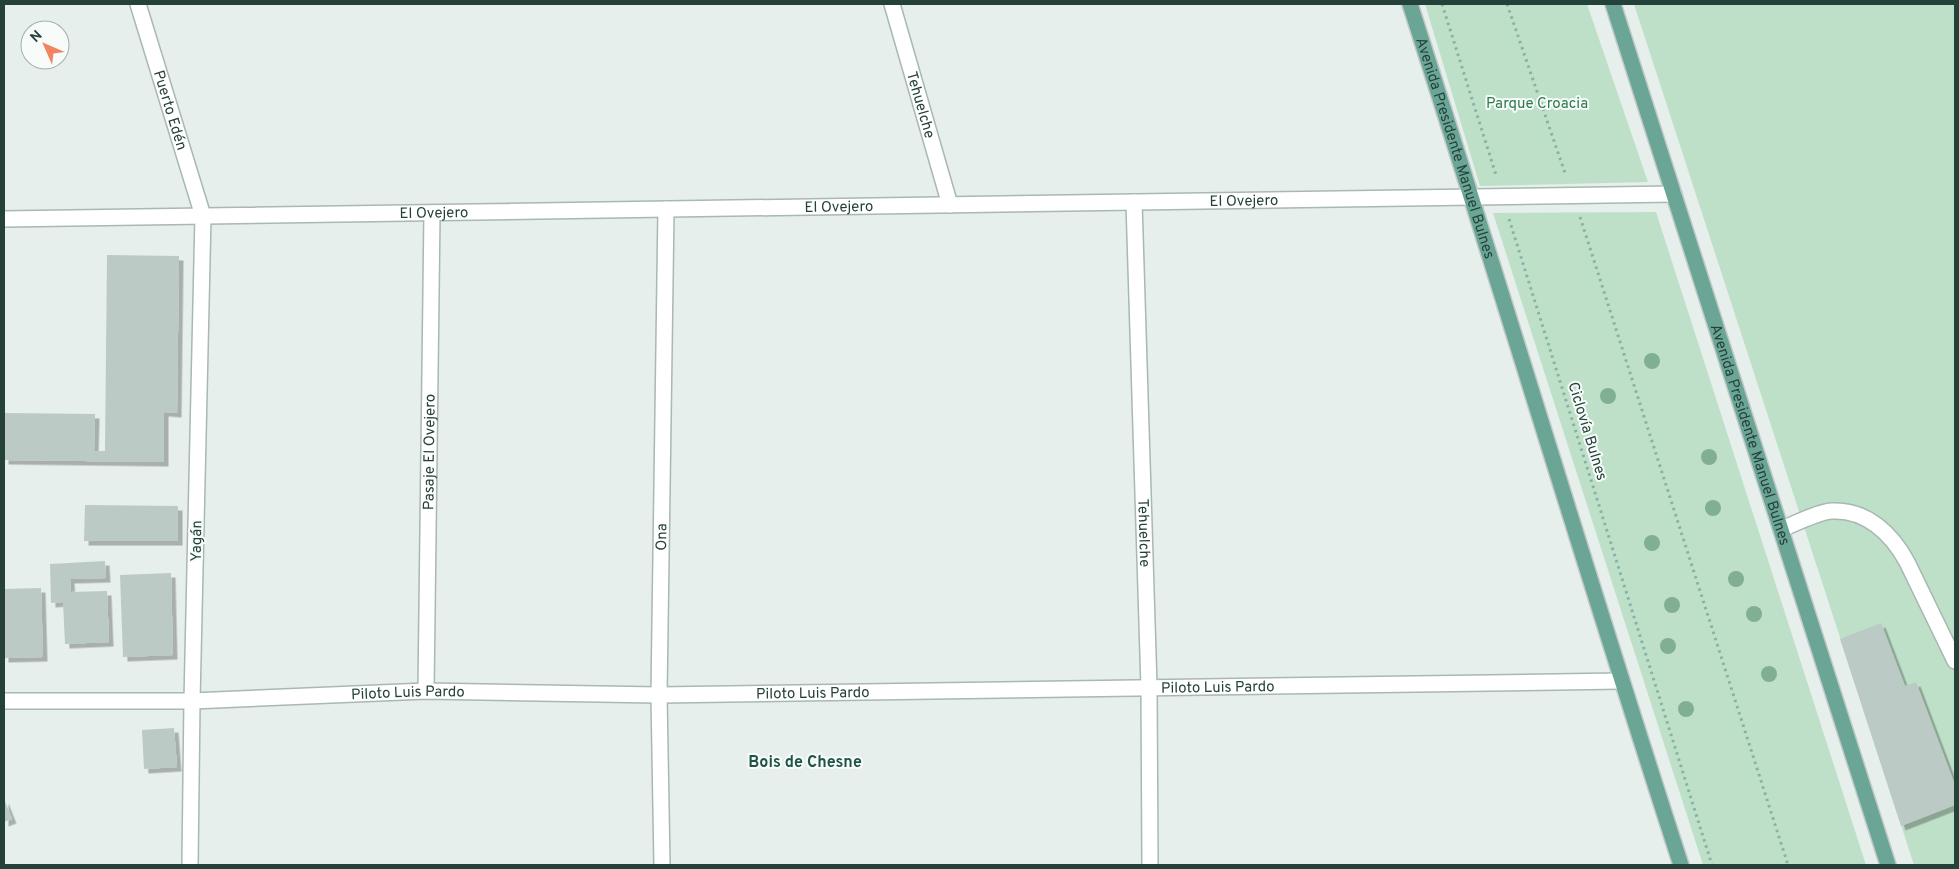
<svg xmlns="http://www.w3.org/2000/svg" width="1959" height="869" font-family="Overpass,sans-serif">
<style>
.green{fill:#bfe0c8}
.building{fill:#bbcac4;filter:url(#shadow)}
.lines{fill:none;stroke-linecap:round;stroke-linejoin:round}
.minor-casing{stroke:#a8b8b2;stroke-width:18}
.major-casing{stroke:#c2cac8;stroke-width:18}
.path{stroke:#86b3a5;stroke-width:3;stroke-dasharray:2.5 4;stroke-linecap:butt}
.minor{stroke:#fff;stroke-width:15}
.major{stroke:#6aa596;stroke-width:15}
.tree{fill:#80af93}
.labels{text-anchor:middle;stroke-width:4;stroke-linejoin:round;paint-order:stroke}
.park-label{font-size:15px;fill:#2d7a4b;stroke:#f7fbf9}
.street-label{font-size:15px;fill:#24423a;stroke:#f7fbf9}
.neighbourhood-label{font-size:16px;font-weight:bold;fill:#1f5548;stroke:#f7fbf9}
</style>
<defs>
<filter id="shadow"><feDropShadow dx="4.5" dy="4.5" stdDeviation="0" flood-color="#0004"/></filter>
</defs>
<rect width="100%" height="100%" fill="#e6efeb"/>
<!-- green -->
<path class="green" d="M1425 4H1587L1648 182 1480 186Z
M1634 4H1955V865H1914Z
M1656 212 1866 865H1703L1493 213Z"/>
<!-- building -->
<path class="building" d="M107 255 179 256 177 413 164 412V462L4 460V413L95 414 94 451H105Z
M85 505 178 506V541H84Z
M105 561 106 578 70 579 71 592 107 591 109 642 65 644 63 602 51 603 50 564Z
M171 573 173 655 123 657 120 575Z
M41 588 43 657 4 658V589Z
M1881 623 1905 686 1916 682 1955 785V805L1901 826 1840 639Z
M174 728 177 767 144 769 142 730Z
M4 799 12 819 4 822Z"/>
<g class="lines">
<!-- minor casing -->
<g class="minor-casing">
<g id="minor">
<path id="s1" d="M138 4 203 216 192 701 190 865"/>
<path id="s2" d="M892 4 950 205"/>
<path id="s3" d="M1134 202 1149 687 1150 865"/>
<path id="s4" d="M4 219 1674 194"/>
<path d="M1781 529C1796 524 1816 512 1832 511 1866 509 1892 534 1907 562L1955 661"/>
<path id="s5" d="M426 691 432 213"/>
<path id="s6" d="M4 701H192L426 691 659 695 1621 681"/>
<path id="s7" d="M662 865 659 695 666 209"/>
</g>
</g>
<!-- major casing -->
<g class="major-casing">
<g id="major">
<path id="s8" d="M1410 4C1502 290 1588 579 1681 865"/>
<path id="s9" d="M1613 4 1888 865"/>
</g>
</g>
<!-- path -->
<path class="path" d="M1442 4 1496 175
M1507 4 1565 173
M1580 217 1788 865
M1509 219 1712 865"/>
<!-- minor -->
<use href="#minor" class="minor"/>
<!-- major -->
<use href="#major" class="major"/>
</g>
<!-- trees -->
<g class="tree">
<circle cx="1652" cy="361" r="8"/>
<circle cx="1608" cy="396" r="8"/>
<circle cx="1709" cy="457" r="8"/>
<circle cx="1713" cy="508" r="8"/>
<circle cx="1652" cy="543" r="8"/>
<circle cx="1736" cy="579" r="8"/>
<circle cx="1672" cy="605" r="8"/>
<circle cx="1754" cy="614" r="8"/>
<circle cx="1668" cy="646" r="8"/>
<circle cx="1769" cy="674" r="8"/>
<circle cx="1686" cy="709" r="8"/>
</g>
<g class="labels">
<!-- park labels -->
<g class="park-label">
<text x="1537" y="108">Parque Croacia</text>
</g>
<!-- street labels -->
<g class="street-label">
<text dy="5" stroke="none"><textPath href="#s2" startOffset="105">Tehuelche</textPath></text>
<text dy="5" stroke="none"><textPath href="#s1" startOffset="111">Puerto Edén</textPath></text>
<text dy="5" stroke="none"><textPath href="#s8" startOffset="151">Avenida Presidente Manuel Bulnes</textPath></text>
<text dy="5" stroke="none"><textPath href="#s4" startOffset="1240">El Ovejero</textPath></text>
<text dy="5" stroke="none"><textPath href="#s4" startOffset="835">El Ovejero</textPath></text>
<text dy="5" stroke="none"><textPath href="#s4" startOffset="430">El Ovejero</textPath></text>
<text transform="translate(1588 431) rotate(73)" y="5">Ciclovía Bulnes</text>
<text dy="5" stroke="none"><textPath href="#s9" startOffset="452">Avenida Presidente Manuel Bulnes</textPath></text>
<text dy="5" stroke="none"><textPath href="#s5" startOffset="239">Pasaje El Ovejero</textPath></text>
<text dy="5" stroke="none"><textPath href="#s3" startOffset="331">Tehuelche</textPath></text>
<text dy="5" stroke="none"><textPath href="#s7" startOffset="328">Ona</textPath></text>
<text transform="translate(196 541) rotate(-89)" y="5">Yagán</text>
<text dy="5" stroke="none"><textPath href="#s6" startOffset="1214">Piloto Luis Pardo</textPath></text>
<text dy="5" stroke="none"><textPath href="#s6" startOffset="809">Piloto Luis Pardo</textPath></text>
<text dy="5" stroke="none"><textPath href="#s6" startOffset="404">Piloto Luis Pardo</textPath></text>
</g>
<!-- neighbourhood labels -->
<g class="neighbourhood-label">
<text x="805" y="767">Bois de Chesne</text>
</g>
</g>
<!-- border -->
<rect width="1959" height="869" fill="none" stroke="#24423a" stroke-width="10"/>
<!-- north arrow -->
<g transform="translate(45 45) rotate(315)"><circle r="24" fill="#f7fbf9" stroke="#a3b1ad"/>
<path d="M0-4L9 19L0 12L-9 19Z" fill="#f4845f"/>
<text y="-8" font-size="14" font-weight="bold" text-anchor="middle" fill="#24423a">N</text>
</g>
</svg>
